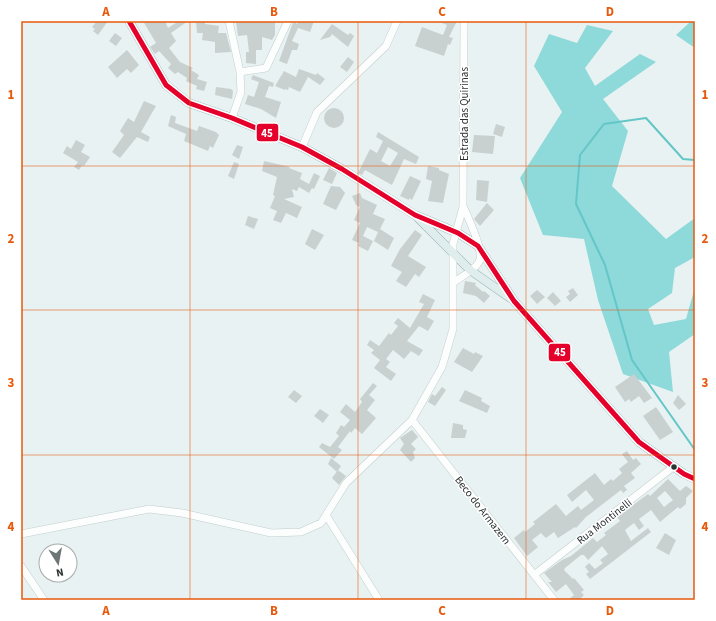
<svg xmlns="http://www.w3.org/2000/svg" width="716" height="621" font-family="'Source Sans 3',sans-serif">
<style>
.forest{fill:#8ed9da}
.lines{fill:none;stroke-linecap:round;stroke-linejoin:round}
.stream{stroke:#64c6c7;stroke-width:2}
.building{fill:#c9d0d0;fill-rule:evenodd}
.minor-casing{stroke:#c5cdcd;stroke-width:8}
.major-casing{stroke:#9db5b6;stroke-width:9}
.minor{stroke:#fcfdfd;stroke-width:7}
.major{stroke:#e0eded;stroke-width:8}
.bus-1-casing{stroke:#fff;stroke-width:8}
.bus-1{stroke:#e4002b;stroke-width:5}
.grid{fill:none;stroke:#e8590c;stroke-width:1;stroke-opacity:0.55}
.bus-dot{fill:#2b3232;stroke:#fff;stroke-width:1.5}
.labels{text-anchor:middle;stroke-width:3;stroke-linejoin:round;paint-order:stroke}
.street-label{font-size:11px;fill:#2b3232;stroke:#fff}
.line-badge{stroke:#fff;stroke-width:1.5}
.badge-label{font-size:11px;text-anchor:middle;font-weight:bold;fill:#fff}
.neatline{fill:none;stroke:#e8590c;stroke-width:1.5}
.grid-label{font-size:13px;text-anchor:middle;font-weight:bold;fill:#e8590c}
</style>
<rect width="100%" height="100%" fill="#e8f2f2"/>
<!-- forest -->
<path class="forest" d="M688 21H695V48L676 35 689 23Z
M587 25 613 31 585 68 595 86 640 54 656 62 603 99 628 131 612 186 666 239 695 218V257L675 268 672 293 648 309 654 325 686 319 695 287V334L669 352 673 392 623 374 598 300 584 239 543 235 520 178 562 112 534 66 549 34 577 43Z"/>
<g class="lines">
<!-- stream -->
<path class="stream" d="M695 160 683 159 646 118 604 124 580 155 576 204 605 265 632 360 695 450"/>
</g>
<!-- building -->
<path class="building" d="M97 21H108L98 35 93 31 95 29 92 27Z
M143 21H165L168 28 179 21H188L171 33 176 41 169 48 180 62 193 68 191 70 199 75 197 79 207 82 204 91 196 89 197 86 186 81 187 78 178 72 175 74 168 68 171 64 159 51 155 54 150 47 156 43Z
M196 21H205V24L219 26 218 33H226L231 52 215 53V42L202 40 203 33H197Z
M236 21H275V35L272 40 262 37V50H256V64L246 63V52H249L247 35 238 36Z
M299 21H314L310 32 298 28 292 41 299 44 297 50H292L287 64 279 61 292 25 294 22 297 24Z
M437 21H457L449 37 453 38 450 45 448 44 444 56 415 46 422 27 443 35 447 25Z
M332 24 348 35 350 33 354 36 348 47 332 34 330 37 320 40Z
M115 33 122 38 116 46 109 41Z
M127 50 139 65 131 73 127 69 117 78 108 67Z
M348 57 354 62 347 72 340 67Z
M299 69 316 75 317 73 325 79 320 85 308 77 300 92 289 87 288 90 285 89V90L275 86 284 71 296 77Z
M253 75 274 83 273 87 269 86 265 97 281 102 276 118 261 109 245 104 248 95 254 97 259 82 251 79Z
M216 87 231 89 233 91 232 99 215 95Z
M144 101 156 106 141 132 150 137 148 142 137 137 120 158 112 152 124 135 120 131 128 118 134 122Z
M324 118a10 10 0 1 1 20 0a10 10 0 1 1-20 0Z
M171 115 176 117 175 123 197 131 199 126 216 132 219 135 213 148 210 146 208 151 184 141 186 134 168 126Z
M496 124 505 127 502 137 493 134Z
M378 132 419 157 416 164 404 159 392 185 365 170 362 175 358 173 370 149 377 153 383 141 376 137ZM388 147 398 153 390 166 381 161Z
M474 135 495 136 493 154 472 152Z
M76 140 85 145 81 152 90 157 84 166 82 165 79 170 74 167 78 162 63 153 67 146 71 149Z
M237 145 243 147 239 159 232 155Z
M264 161 290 167 289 168 302 173 300 179 309 184 314 173 320 176 314 189 312 188 309 193 299 187 297 191 292 189 294 197 284 199 302 207 297 218 286 213 281 223 273 220 277 211 270 208 275 196 273 195 277 177 262 171Z
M234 162 239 164 234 179 228 176Z
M428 166 439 168V170L449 174 443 203 428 201 432 181 426 179Z
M329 168 337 173 332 184 323 180Z
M410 176 421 181 412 200 409 198V200L400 196Z
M477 180 489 181 487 202 476 200Z
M331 186 340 187 345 193 336 210 323 204Z
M360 193 362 198 377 205 373 214 385 219 380 229 394 238 388 250 374 241 378 232 367 227 363 236 373 241 368 251 358 246 359 243 352 240 360 223 354 220 360 207 356 205 352 196Z
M487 203 494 210 480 226 474 219Z
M248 216 258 219 254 229 245 225Z
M312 229 324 235 315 250 305 244Z
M415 230 422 235 408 256 426 267 419 277 415 274 406 287 396 281 402 272 391 266 400 249Z
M465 281 476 283 475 285 483 292 484 291 490 296 484 303 476 296 463 293Z
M573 288 578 295 570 302 566 297 570 294 568 291Z
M537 290 545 297 537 304 530 296Z
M553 292 561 301 555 306 547 298Z
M423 294 435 300 427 317 434 321 428 331 419 326 407 341 423 350 419 356 411 351 404 359 393 350 386 359 390 362 386 367 396 374 391 381 374 368 380 360 371 353 374 350 367 345 370 340 379 346 389 333 391 335 398 326 394 323 398 318 410 328 424 304 419 302Z
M463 348 474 354 475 352 483 356 472 372 454 362Z
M634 374 652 398 644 403 639 396 631 402 629 399 625 402 615 387Z
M373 383 377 386 369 395 375 400 367 410 376 418 362 434 355 428 351 433 350 431 338 447 342 450 334 459 319 447 322 443 330 447 339 436 336 433 341 425 344 427 350 420 340 412 346 404 355 412 362 402 360 399Z
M442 387 446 390 435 406 428 402 432 394 435 396Z
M294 390 302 396 296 403 288 397Z
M465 390 482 398 481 401 490 406 487 413 459 401Z
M678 395 686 404 679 410 673 403Z
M656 407 673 432 660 440 643 416Z
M320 409 329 415 323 423 314 416Z
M453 423 463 425V429L467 430 465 438H451Z
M412 430 418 437 411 444 416 449 413 452 415 458 411 462 400 450 404 444 400 438Z
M627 451 633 460 636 458 641 464 631 473 635 478 624 486 627 490 623 493 621 490 586 517 576 528 575 527 558 538 554 532 546 538 541 533 532 540 538 547 527 556 514 538 524 530 525 532 535 524 533 522 556 504 566 516 578 506 581 510 594 500 586 490 572 502 567 495 595 473 604 485 611 479 613 481 622 473 619 469 628 462 622 454Z
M331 458 341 466 337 472 328 464Z
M338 470 346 476 339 485 332 478Z
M668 479 680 491 686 486 693 491 686 498V504L680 509 678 507 660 522 651 510 639 519 644 526 639 530 634 523 625 530 631 541 648 528 651 532 590 579 586 574 589 572 585 567 589 563 595 569 603 563 600 560 608 554 602 546 588 560 584 555H581L565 568 564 570 573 579 574 578 584 590 581 592 584 595 579 600H568L574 595 566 584 556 592 548 582H552L544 573 562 560 571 556 593 538 597 542 606 535 604 533 620 521 617 517 648 494 650 496ZM665 491 673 500 664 507 657 498Z
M665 533 676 540 669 555 656 548Z"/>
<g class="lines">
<!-- minor casing -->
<g class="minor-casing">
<path id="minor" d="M229 21 240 72 241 92 232 118
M240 72 266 68 288 21
M302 147 317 112 386 46 397 21
M454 282C461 277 475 270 479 262 485 252 468 218 464 208
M412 420 554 600
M326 515 379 600
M21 534 149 509 182 513 271 533 301 532 321 523 346 483 412 420 442 367 453 329V244L463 207 464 21
M21 566 44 600
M534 575 673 467"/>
</g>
<!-- major casing -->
<g class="major-casing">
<path id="major" d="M129 21 166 85 189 103 232 118 302 147 342 169 415 215 458 233 478 246 514 301 639 442 684 474 695 479
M418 218 470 270 510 298"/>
</g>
<!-- minor -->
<use href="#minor" class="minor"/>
<!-- major -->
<use href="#major" class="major"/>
<!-- bus-1 casing -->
<g class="bus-1-casing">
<path id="bus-1" d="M129 21 166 85 189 103 232 118 302 147 342 169 415 215 458 233 478 246 514 301 639 442 684 474 695 479"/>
</g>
<!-- bus-1 -->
<use href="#bus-1" class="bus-1"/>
</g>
<!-- grid -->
<path class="grid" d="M190 21V600M358 21V600M526 21V600M21 166H695M21 310H695M21 455H695"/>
<!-- markers -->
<circle class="bus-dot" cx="674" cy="467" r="3.5"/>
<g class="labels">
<!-- street labels -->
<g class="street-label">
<text transform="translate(464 114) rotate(-90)" y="4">Estrada das Quirinas</text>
<text transform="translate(483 510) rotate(52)" y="4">Beco do Armazem</text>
<text transform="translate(604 521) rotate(-38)" y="4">Rua Montinelli</text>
</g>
</g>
<g class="line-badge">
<rect x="256" y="123" width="23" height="19" rx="4" fill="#e4002b"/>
<rect x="548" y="343" width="23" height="19" rx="4" fill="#e4002b"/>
</g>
<g class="badge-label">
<text x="267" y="137">45</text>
<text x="560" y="356">45</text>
</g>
<!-- border -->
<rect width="716" height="621" fill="none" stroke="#ffffff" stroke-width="44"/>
<!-- north arrow -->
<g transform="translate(58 563) rotate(169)"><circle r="19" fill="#ffffff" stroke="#aaadad"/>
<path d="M0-3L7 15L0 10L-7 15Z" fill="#6d7575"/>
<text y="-6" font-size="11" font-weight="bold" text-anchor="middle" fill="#2b3232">N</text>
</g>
<rect x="22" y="22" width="672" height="577" class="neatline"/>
<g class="grid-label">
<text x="106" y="16">A</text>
<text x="274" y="16">B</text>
<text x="442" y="16">C</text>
<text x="610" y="16">D</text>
<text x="11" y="99">1</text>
<text x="705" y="99">1</text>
<text x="11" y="243">2</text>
<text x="705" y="243">2</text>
<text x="11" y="387">3</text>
<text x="705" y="387">3</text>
<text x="11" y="531">4</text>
<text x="705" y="531">4</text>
<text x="106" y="615">A</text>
<text x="274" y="615">B</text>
<text x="442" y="615">C</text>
<text x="610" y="615">D</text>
</g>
</svg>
